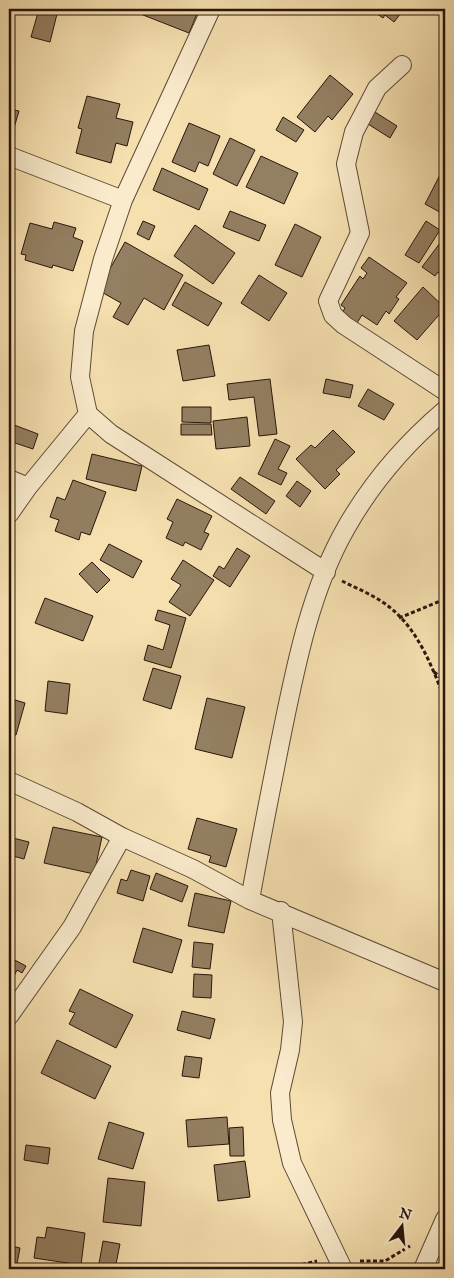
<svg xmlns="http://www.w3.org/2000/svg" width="454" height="1278" font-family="'IM FELL Great Primer',serif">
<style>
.building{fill:#937f61;stroke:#28150b}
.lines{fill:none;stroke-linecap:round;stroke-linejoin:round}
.street-casing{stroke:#5c4834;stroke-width:20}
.path{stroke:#28150b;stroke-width:3;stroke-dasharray:4 2.5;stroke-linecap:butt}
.street{stroke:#f9ebcc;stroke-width:18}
</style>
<rect width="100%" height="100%" fill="#f6e0b0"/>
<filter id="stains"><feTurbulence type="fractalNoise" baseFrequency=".004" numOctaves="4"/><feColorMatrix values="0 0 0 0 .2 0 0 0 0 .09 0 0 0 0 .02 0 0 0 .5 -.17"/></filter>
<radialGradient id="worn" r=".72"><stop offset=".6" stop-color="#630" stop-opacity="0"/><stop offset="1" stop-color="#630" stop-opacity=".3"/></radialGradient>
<!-- building -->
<path class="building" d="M39 9 57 14 50 42 31 37Z
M140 9H199L189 33 138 13Z
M370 9H404L394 22 385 15 383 18Z
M330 75 353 94 332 120 328 116 315 132 297 117Z
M87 96 120 104 116 118 133 122 127 146 116 143 111 163 76 153 82 129 78 128Z
M9 109 19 111 11 138H9Z
M375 112 397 126 390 138 368 124Z
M283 117 304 130 296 142 276 130Z
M189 123 220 136 208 166 199 162 195 172 172 162Z
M230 138 255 150 237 186 213 174Z
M261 156 298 173 284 204 246 187Z
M162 168 208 189 199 210 153 190Z
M443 169 445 170V215L425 204Z
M230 211 266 225 259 241 223 227Z
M143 221 155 226 149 240 137 234Z
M426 221 440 230 419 263 405 255Z
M54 222 76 228 73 237 83 241 73 271 53 265 52 268 25 260 26 255 21 254 30 223 52 229Z
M295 224 321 237 302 277 275 265Z
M195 225 235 253 213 284 174 256Z
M125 242 183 275 164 310 144 298 128 325 113 317 121 303 98 290Z
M440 243 445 246V277L438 272 435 276 422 267Z
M369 257 407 283 396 297 399 299 389 314 386 311 377 325 362 315 357 323 342 313 345 308 341 305 360 276 363 279 367 273 361 268Z
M259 275 287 293 269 321 241 303Z
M185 282 222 303 208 326 172 305Z
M423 287 445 308 417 340 394 321Z
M209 345 215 376 183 381 177 350Z
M270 379 277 434 259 436 254 397 229 400 227 384Z
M326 379 353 385 350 398 323 393Z
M368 389 394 404 384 420 358 406Z
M182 407H211V423L182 422Z
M247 417 250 446 216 449 213 421Z
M9 423 38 434 33 449 9 441Z
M181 424H211L212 435H181Z
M333 430 355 452 336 470 340 474 325 489 296 459 311 445 315 448Z
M275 439 290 446 278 469 287 473 281 485 258 474Z
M92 454 142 466 136 491 86 479Z
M240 477 275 501 266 514 231 489Z
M73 480 106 492 90 535 81 532 79 540 55 531 59 520 50 517 57 497 65 500Z
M297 481 311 491 300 507 286 496Z
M177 499 212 516 204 532 209 534 201 550 185 542 183 546 166 538 173 522 167 519Z
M109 544 142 561 133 578 100 560Z
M237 548 250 556 230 587 213 576 219 566 224 569Z
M183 560 214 580 190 616 169 602 181 585 171 579Z
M92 562 110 580 97 593 79 574Z
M45 598 93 616 83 641 35 623Z
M158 610 186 618 171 668 144 660 148 645 163 650 170 625 155 620Z
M153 668 181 676 171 709 143 700Z
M48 681 70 684 67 714 45 711Z
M9 698 25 703 16 735 9 733Z
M207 698 245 707 232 758 195 749Z
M197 818 237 829 226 867 209 862 211 856 188 849Z
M53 827 102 837 94 874 44 863Z
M9 837 29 842 24 859 9 855Z
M131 870 150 876 143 901 117 893 121 879 127 881Z
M156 873 188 886 182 902 150 889Z
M195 893 231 901 224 933 188 926Z
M143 928 182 940 172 973 133 962Z
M194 942 213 944 210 969 192 967Z
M9 957 26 966 22 973 17 970 14 976 9 973Z
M194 974 212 975 211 998 193 997Z
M80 989 133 1015 116 1048 69 1024 75 1013 69 1011Z
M182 1011 215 1019 210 1039 177 1030Z
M57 1040 111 1066 95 1099 41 1073Z
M185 1056 202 1058 199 1078 182 1076Z
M227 1117 229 1144 188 1147 186 1120Z
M109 1122 144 1133 133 1169 98 1159Z
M243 1127 244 1156H230L229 1128Z
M26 1145 50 1148 48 1164 24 1160Z
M245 1161 250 1197 218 1201 214 1165Z
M108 1178 145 1182 141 1226 103 1222Z
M9 1225 14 1226 11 1246 20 1248 16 1269 9 1268Z
M47 1227 85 1233 81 1265 34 1258 37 1237 45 1238Z
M103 1241 120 1244 115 1269H98Z"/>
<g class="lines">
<!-- street casing -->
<g class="street-casing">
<path id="street" d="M211 9 123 200 103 259 84 331 80 377 88 414 111 434 326 572
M402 65 377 88 354 132 346 164 360 233 328 301 333 315 344 325 445 391
M9 156 123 200
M9 479 28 487
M9 514 28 487 88 414
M9 781 77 812 122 837 193 869 250 900 445 982
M250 900C260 844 271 788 282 733 296 664 311 589 346 528 372 482 405 444 445 410
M281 911 293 1022 290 1050 280 1093 282 1120 292 1163 343 1269
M9 1016 72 927 122 837
M423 1269 445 1219"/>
</g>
<!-- path -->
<path class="path" d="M342 581C356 588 371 594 384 603 417 626 431 664 445 700
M399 618 445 599
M434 672 445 681
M360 1261H385L410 1246
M283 1269 317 1261"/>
<!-- street -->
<use href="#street" class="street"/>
</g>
<!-- margin -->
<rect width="454" height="1278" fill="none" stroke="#f6e0b0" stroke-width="30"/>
<rect x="10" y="10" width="434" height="1258" fill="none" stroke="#28150b" stroke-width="2.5"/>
<rect x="15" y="15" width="424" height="1248" fill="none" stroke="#28150b"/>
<!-- north arrow -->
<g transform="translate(402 1226) rotate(16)" stroke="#f9ebcc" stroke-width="4" paint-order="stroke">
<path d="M0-4L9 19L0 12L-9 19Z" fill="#28150b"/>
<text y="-8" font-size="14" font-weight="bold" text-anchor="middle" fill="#28150b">N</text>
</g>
<rect width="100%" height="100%" filter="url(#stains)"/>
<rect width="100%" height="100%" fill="url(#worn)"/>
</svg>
